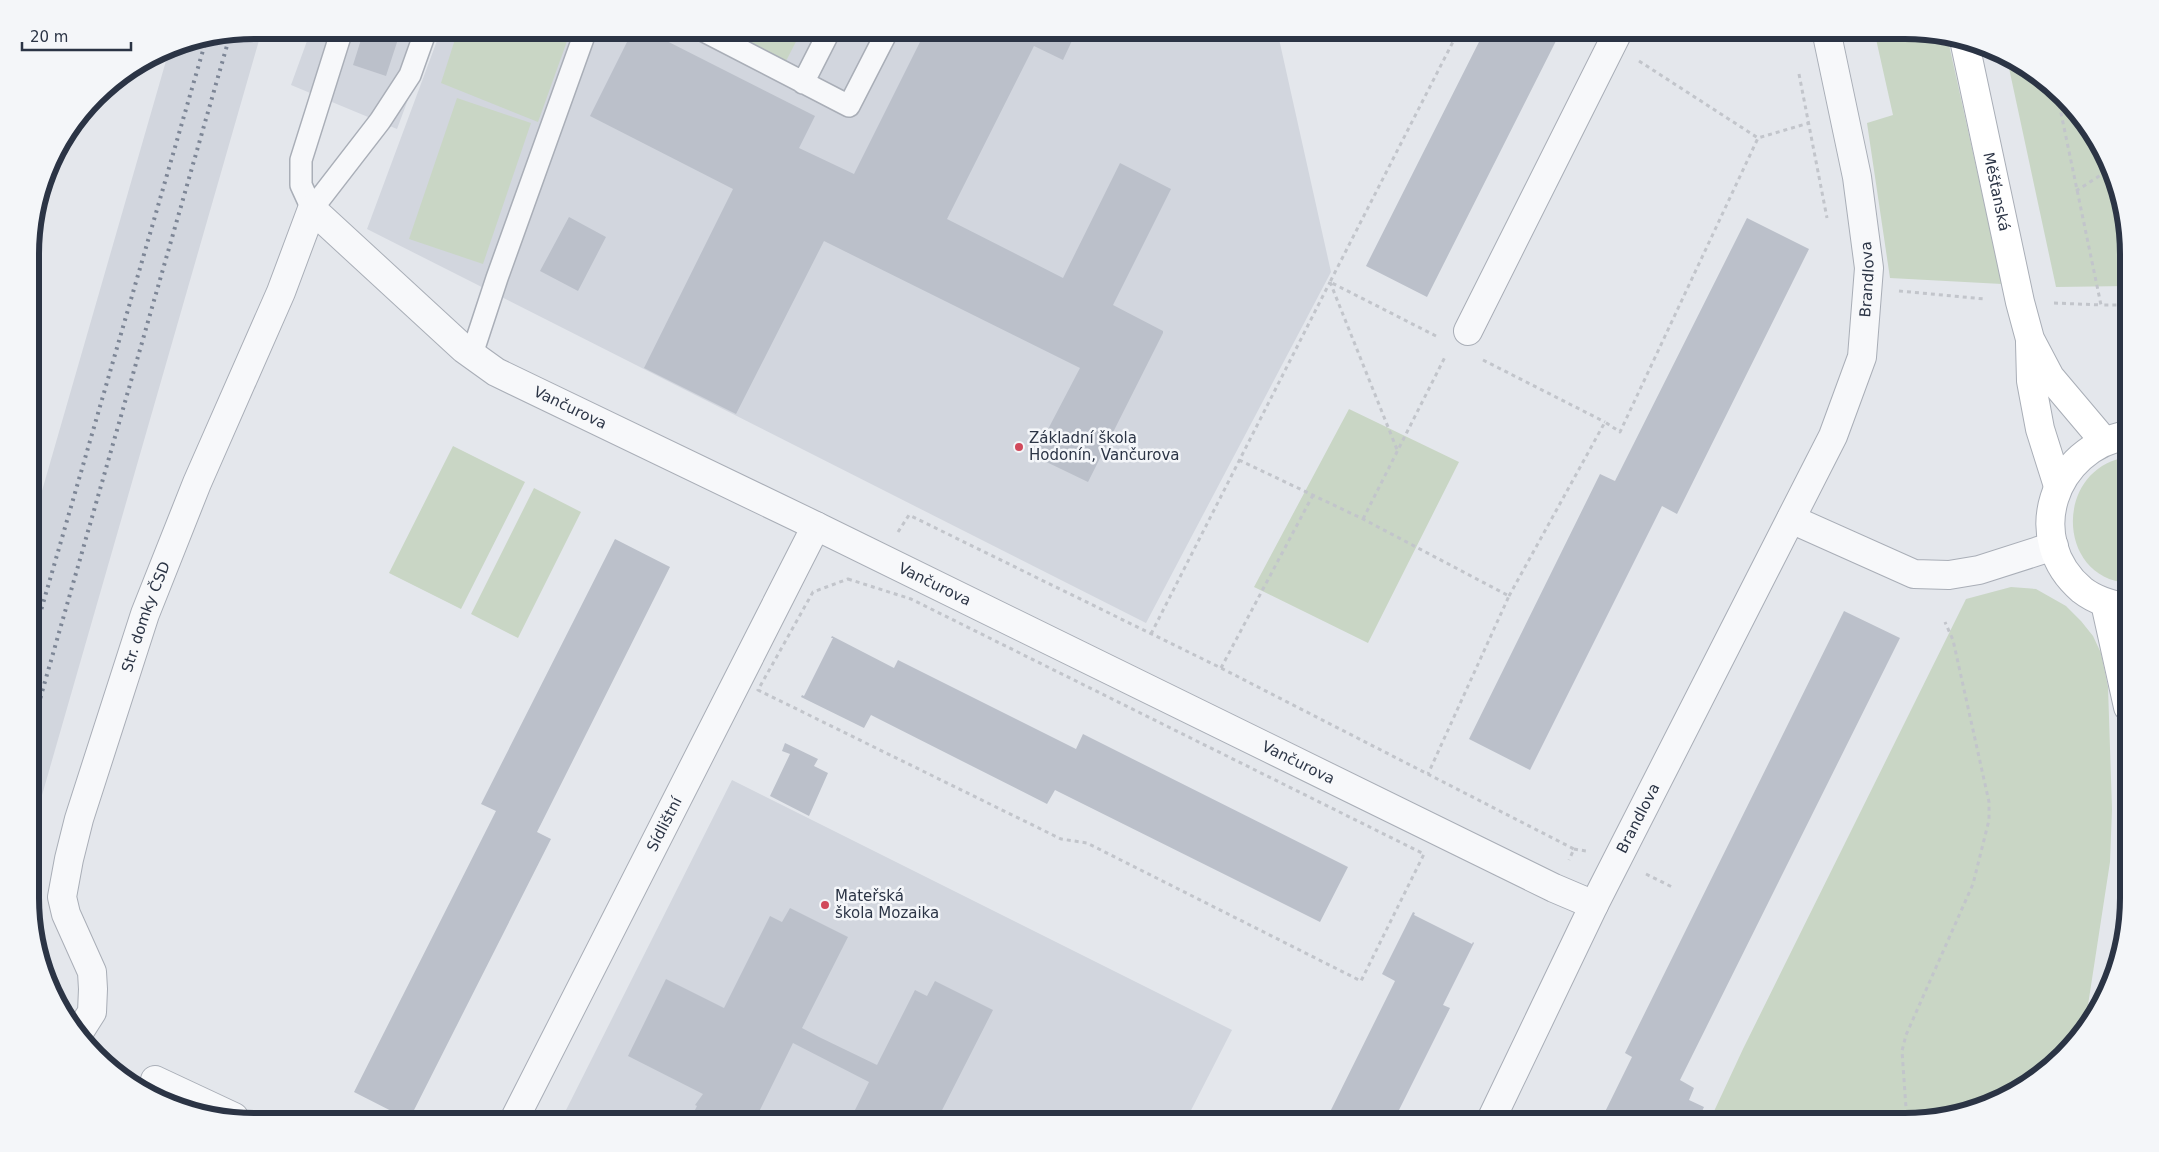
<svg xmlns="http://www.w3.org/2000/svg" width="2159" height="1152" font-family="'DejaVu Sans',sans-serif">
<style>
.built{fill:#d2d6de}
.green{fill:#c9d6c5}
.building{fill:#bbc0ca}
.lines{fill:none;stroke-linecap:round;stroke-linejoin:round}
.service-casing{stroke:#a9aeb7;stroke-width:24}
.minor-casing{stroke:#a9aeb7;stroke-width:30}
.secondary-casing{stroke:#a9aeb7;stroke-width:30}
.path{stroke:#c2c5cb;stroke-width:3;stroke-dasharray:4 4;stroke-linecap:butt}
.service{stroke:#f7f8fa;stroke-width:21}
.minor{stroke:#f7f8fa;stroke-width:28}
.secondary{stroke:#fff;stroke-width:28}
.rail{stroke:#7d8696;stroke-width:4;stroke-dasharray:2.5 5;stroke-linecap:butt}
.poi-dot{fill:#d1495b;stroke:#f4f6f9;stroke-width:2}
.labels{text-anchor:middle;stroke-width:5;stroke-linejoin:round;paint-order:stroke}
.street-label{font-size:15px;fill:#2b3445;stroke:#f4f6f9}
.poi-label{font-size:15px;fill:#2b3445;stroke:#f4f6f9;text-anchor:start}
.rim{fill:none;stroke:#2b3445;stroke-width:6}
</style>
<rect width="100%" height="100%" fill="#e4e7ec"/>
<!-- built -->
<path class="built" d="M254 30H262L32 830 31 529 170 47Z
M311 30H434L397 129 291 85Z
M441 30H1277L1331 272 1146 623 367 229Z
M732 780 1232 1030 1185 1122H560Z"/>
<!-- green -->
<path class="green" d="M458 30H571L538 122 441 83Z
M723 30H802L786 61Z
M1874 30H1905L1948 40 2002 284 1890 278 1867 123 1893 115Z
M2006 54 2053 86 2091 129 2127 225V286L2056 287Z
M457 98 531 123 483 264 409 239Z
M1349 409 1459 462 1368 643 1254 587Z
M453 446 525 482 461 609 389 573Z
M2128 457V583C2055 578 2054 467 2128 457Z
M534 488 581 512 518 638 471 614Z
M2011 587 2036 589 2066 606 2081 621 2093 636 2101 653 2108 687 2112 809 2110 862 2084 1031 2073 1046 2029 1084 1977 1110 1920 1122H1709L1743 1049 1966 599Z"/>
<!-- building -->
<path class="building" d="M364 30H401L386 76 353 65Z
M633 30H645L815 116 799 148 854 174 926 30H1077L1063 60 1034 46 947 219 1063 278 1120 163 1171 189 1113 305 1163 331V333L1088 482 1034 456 1080 368 824 241 736 414 644 368 733 189 590 116Z
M1485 30H1580L1575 41 1560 33 1427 297 1366 266Z
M569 217 606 237 578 291 540 271Z
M1747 218 1809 249 1677 514 1662 506 1530 770 1469 739 1600 474 1615 481Z
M615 539 670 567 537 832 551 839 409 1120 354 1092 496 811 481 804Z
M1844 611 1900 638 1680 1080 1694 1088 1689 1100 1704 1107 1697 1122H1609L1604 1119 1603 1121 1601 1120 1632 1057 1625 1053Z
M832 636 894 668 898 660 1076 749 1083 734 1348 867 1320 922 1055 790 1047 804 871 715 864 728 801 697 802 695 804 696 833 638H831Z
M785 743 818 759 814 766 828 773 809 816 770 796 790 754 782 751Z
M790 908 848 937 802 1028 819 1037 877 1065 915 990 927 996 935 981 993 1010 936 1122H849L869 1082 793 1043 755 1120 759 1122H689L697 1106 695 1105 703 1094 628 1056 666 979 724 1008 770 916 782 922Z
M1413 912 1415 913 1414 915 1472 944 1473 942 1474 943 1443 1005 1450 1008 1393 1122H1325L1395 981 1382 974Z"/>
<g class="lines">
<!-- service casing -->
<g class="service-casing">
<path id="service" d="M342 30 301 160V185L312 209 380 121 410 75 426 30
M702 30 849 106 888 30
M803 83 830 30
M472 354 497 278 586 30"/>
</g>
<!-- minor casing -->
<g class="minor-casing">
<g id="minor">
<path d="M1468 331 1619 30"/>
<path d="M1791 519 1914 574 1949 575 1979 570 2054 546"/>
<path id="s1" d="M78 1034 92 1012 93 989 92 972 66 914 62 897 69 859 79 819 145 614 197 483 281 292 312 209 464 349 496 372 816 526 1554 888 1594 905"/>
<path d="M155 1080 234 1117"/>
<path id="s2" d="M513 1122 816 526"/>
<path id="s3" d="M1490 1122 1594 905 1833 436 1862 357 1869 268 1857 177 1826 30"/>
</g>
</g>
<!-- secondary casing -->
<g class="secondary-casing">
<g id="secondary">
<path id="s4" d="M1965 44 2020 302 2030 339 2050 377 2104 441"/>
<path d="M2030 343 2031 381 2040 429 2058 486"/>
<path d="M2128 435C2053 448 2022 539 2082 590 2096 601 2112 605 2128 608"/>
<path d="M2105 603 2128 707"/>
</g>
</g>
<!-- path -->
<path class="path" d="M1639 61 1758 138
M1799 74 1827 218
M2056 89 2101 305H2127
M2076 191 2107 171
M1330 282 1398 452
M1899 291 1985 299
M2054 303 2101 305
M1436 336 1330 282 1459 30
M1483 360 1605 422
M1239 460 1363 519 1509 596 1428 774
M1363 519 1446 355
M898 532 909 515 1217 666 1574 849 1569 860
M848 579 911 599 1424 854 1361 981 1087 843 1061 839 758 690 813 592Z
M1509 596 1605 422 1620 432 1758 138 1809 123
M1151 634 1330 282
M1221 668 1313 495
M1574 849 1586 851
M1646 874 1672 887
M1907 1122 1902 1051 1906 1035 1973 884 1989 820V802L1953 640 1945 622"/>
<!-- service -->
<use href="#service" class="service"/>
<!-- minor -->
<use href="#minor" class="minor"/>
<!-- secondary -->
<use href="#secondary" class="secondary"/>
<!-- rail -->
<path class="rail" d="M31 645 206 40
M32 727 230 35"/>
</g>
<!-- markers -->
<g class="poi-dot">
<circle cx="1019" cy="447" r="5"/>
<circle cx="825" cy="905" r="5"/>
</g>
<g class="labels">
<!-- street labels -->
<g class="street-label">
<text dy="5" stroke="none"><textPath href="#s4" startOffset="151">Měšťanská</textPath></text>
<text dy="5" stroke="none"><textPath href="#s3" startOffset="929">Brandlova</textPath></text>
<text dy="5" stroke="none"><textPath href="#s1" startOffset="1209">Vančurova</textPath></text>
<text dy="5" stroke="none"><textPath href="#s1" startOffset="1614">Vančurova</textPath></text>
<text dy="5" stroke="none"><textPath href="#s1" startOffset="440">Str. domky ČSD</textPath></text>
<text dy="5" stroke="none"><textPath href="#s1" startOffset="2019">Vančurova</textPath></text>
<text dy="5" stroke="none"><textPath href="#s3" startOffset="338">Brandlova</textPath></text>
<text dy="5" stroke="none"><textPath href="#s2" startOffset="334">Sídlištní</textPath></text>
</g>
<!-- poi labels -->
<g class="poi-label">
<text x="1029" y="443">Základní škola<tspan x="1029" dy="17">Hodonín, Vančurova</tspan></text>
<text x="835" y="901">Mateřská<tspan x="835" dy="17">škola Mozaika</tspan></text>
</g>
</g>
<!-- crop -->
<path d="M0 0H2159V1152H0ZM254 39H1905A215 215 0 0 1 2120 254V898A215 215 0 0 1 1905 1113H254A215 215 0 0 1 39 898V254A215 215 0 0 1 254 39Z" fill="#f4f6f9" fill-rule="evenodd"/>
<path class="rim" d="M254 39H1905A215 215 0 0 1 2120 254V898A215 215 0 0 1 1905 1113H254A215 215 0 0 1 39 898V254A215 215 0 0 1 254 39Z"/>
<!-- scale -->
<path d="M22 42v8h109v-8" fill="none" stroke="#2b3445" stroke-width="2.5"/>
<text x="30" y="42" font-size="15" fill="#2b3445" stroke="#f4f6f9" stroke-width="4" paint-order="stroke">20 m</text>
</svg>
